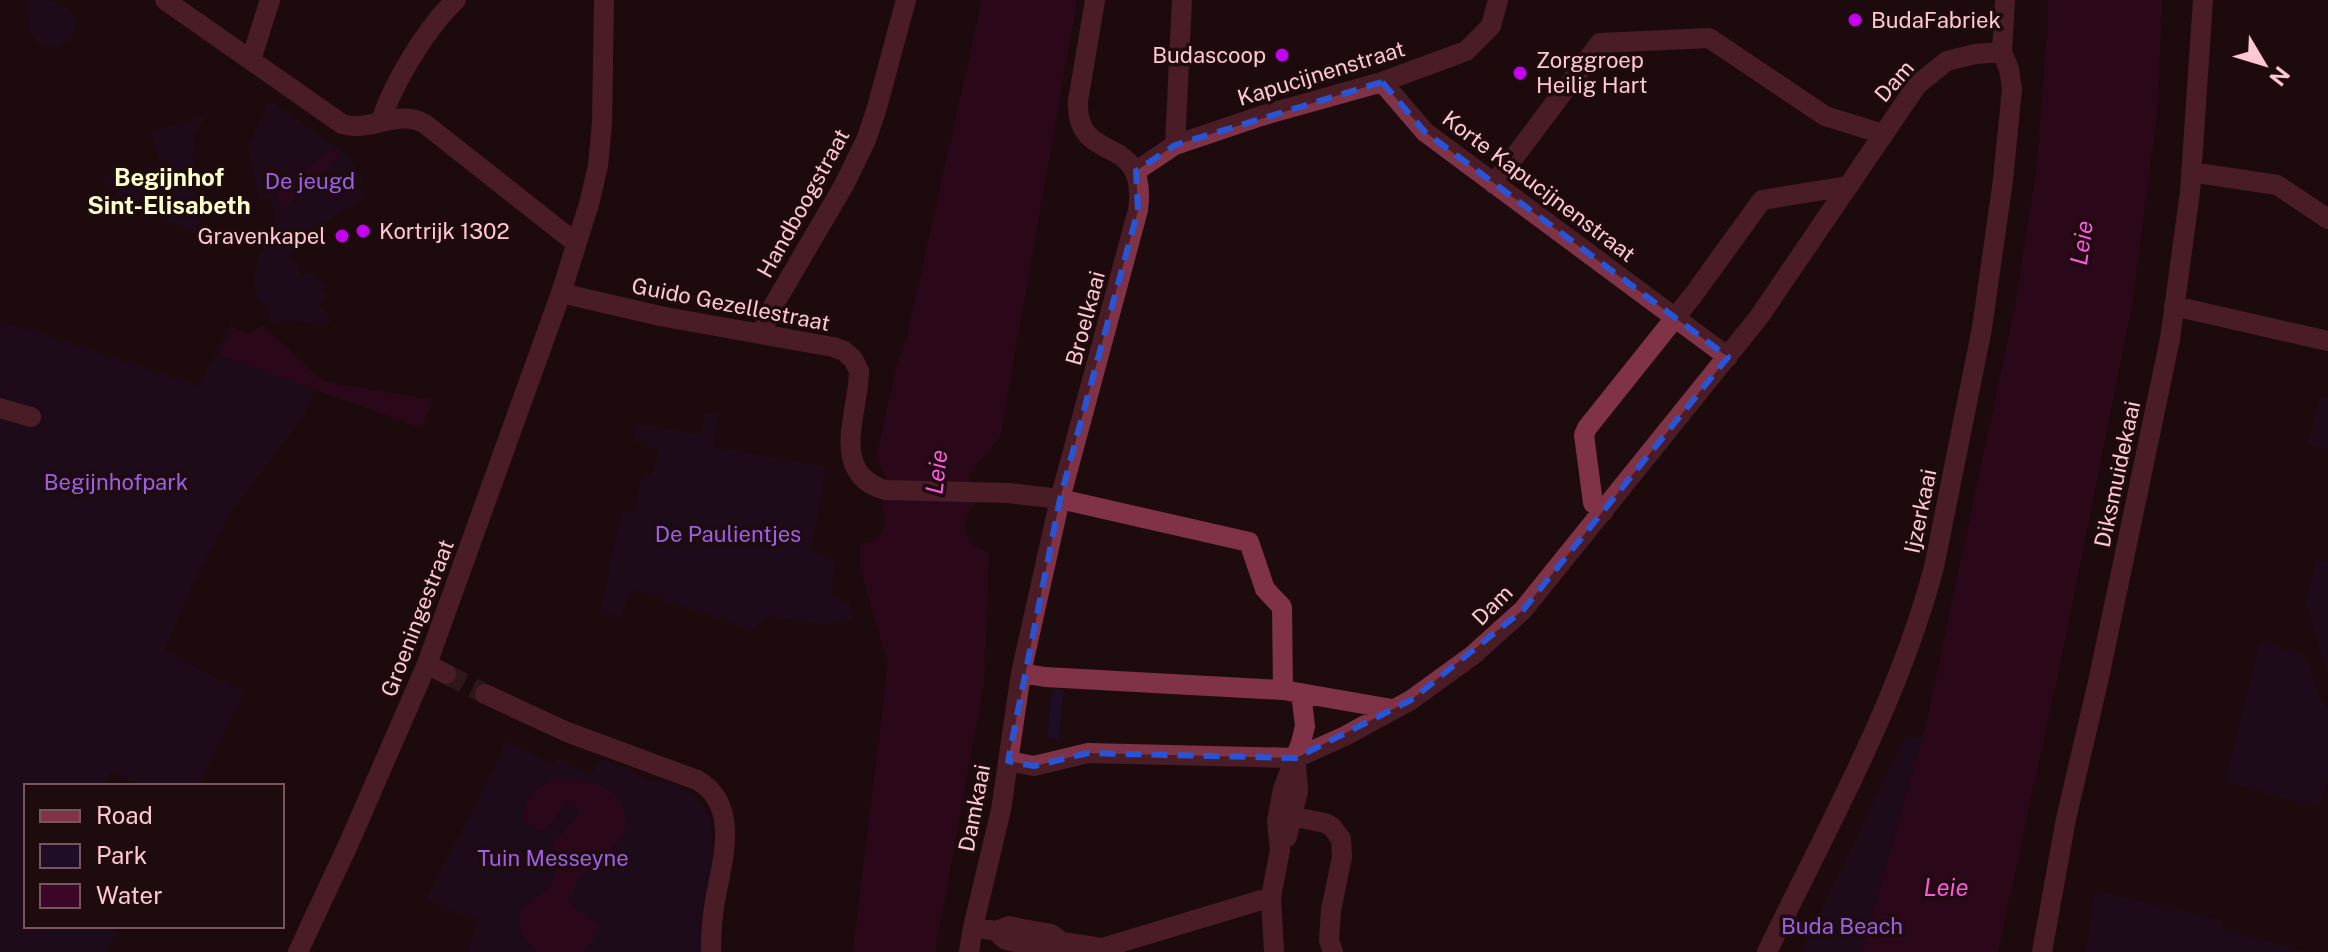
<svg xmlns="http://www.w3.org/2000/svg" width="2328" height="952" font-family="'Public Sans',sans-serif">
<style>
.green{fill:#1f0d28}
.water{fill:#3c0629}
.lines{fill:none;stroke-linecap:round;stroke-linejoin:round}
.minor-tunnel{stroke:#40272a;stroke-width:20;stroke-dasharray:20 10;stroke-linecap:butt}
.minor{stroke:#803346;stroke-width:20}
.marked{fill:none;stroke:#2854d8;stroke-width:6;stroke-dasharray:16 10;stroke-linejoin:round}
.poi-dot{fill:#c500f2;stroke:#1e0b0d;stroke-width:3}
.labels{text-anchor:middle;stroke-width:7;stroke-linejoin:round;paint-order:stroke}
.poi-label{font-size:22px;fill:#ffc7d1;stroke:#1e0b0d;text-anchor:start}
.street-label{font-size:22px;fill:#ffc7d1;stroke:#1e0b0d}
.park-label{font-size:22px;fill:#9e5fe8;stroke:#1e0b0d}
.neighbourhood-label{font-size:24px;font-weight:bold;fill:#fbffc9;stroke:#1e0b0d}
.water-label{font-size:24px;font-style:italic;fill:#ff55e1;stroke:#1e0b0d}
</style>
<rect width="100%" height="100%" fill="#1e0b0d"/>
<!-- green -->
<path class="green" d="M27 0C51 0 64 0 77 19L72 39 56 48 38 44 30 32Z
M270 101 346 154 364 180 356 185 365 198 297 239 293 253 289 255 290 260 294 259 300 270 298 273 303 277 306 273 318 275V282L322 280 326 287 323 288 322 292 329 291 322 304 319 305V308H323L331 321 328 324 282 320 270 323 268 307 255 297 258 287 253 285 260 252H264L276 217 271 198 260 201 248 146Z
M208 115 193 133 195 150 192 154 200 226 194 233 114 199 117 191 103 185 106 176 162 166 151 132Z
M232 322 233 327 220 355 315 389 304 416 232 510 192 585 164 651 244 692 198 786H142L111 772 104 786H26V926H119L107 952H0V323L28 329 199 386Z
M2320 397 2328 399V449L2308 444Z
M705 413 718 415 713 447 826 467 811 552 835 559 831 597 849 603 854 618 829 625 773 616 751 629 728 622V620L720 616 718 618 666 601V598L633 590 630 592 620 617 601 610 622 511 634 514 643 474 652 476 659 451 634 441 637 424 700 435Z
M2316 560 2328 562V676L2306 603Z
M2260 641 2306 657 2319 697 2328 709V780L2318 808 2225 781Z
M1052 689H1064L1058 740 1047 737Z
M1906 736 1922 738 1862 952H1801Z
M505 740 551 764 560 759 591 775 600 759 629 768 649 782 668 780 697 797 710 817 713 844 710 878 705 897 701 952H468L478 920 426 900 500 756Z
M2095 891 2224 921 2221 929 2306 952H2086Z"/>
<!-- water -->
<path class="water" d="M982 0H1077L1000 437 968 476 975 503C973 507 970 511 968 515 959 533 972 549 989 552L984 682 935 952H853L888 664 860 567V544L874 541 881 534 885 526V516L882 507 886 478 877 455 896 369 907 336Z
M2047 0H2162L2157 114 2133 299 2062 655 1998 952H1862L1925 729 2015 307 2037 165 2047 32Z
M331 149 341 155 282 210 277 193Z
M263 326 324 382 433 400 422 428 219 355 233 327 248 334Z
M553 779C579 778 621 783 625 814 626 822 626 830 621 838 604 859 568 874 572 907L595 921 599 927 594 939 582 952H539C524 941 515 925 523 907 559 881 557 889 553 844L578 816 580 811C578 804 569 801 563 803L553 821 544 830C505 827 531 789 553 779Z"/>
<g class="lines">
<!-- minor-tunnel -->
<path class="minor-tunnel" d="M446 674 485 694"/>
<!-- minor -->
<path class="minor" d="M165 0 342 124C370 133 398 108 425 124L576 243
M251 60 270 0
M1382 82 1425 132 1728 357
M381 121C393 83 427 27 456 0
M1175 145 1182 0
M1136 171 1175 145 1261 116 1382 82 1466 51 1491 26 1498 0
M2191 172 2277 185 2328 219
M1494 184 1600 43 1709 38 1825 116 1883 134
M561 293 660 316 833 347 844 351 853 359 859 371C859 412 828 473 885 490L1008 493 1060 499 1249 542 1265 589 1282 607 1283 690
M2174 306 2328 341
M761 334 772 308 844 185 866 140 876 111 906 0
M0 408 31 417
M1604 511 1593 503 1584 435 1587 428 1694 294 1762 200 1848 186
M427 664 446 674
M1021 673 1045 677 1283 690 1392 709
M485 694 567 732 697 780C741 805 722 861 715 901 712 918 711 935 711 952
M1008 761 1034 766 1088 753 1296 758 1345 736 1411 700 1473 655 1523 610 1759 317 1917 85 1947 61 1975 54 2002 52
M1305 819 1325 823 1332 827 1341 839 1342 857 1331 910 1329 940 1333 952
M1287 837 1298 791 1296 766
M973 927 996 931 1006 940 1045 948 1062 942 1102 948 1271 897
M996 931 1009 926 1018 928 1051 934 1062 942
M298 952 349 843 427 664 561 293 589 204 598 166 602 123 604 0
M969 952 973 927 1001 810 1021 673 1060 499 1138 210C1149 129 1075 168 1078 101L1095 0
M1274 952 1271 897 1280 850 1277 821 1283 789 1301 743 1305 726 1301 693
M1767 952C1828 826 1898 703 1934 567L1982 328 2003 180 2012 89 2009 69 2002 52 2005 0
M2042 952 2066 819 2098 682 2170 339 2190 192 2203 0"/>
</g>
<!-- marked area -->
<path d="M0 0H2328V952H0ZM1382 82 1425 132 1728 357 1523 610 1411 700 1296 758 1088 753 1034 766 1008 761 1060 499 1138 210 1136 171 1175 145Z" fill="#1e0b0d" fill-opacity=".55" fill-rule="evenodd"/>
<path class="marked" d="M1382 82 1425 132 1728 357 1523 610 1411 700 1296 758 1088 753 1034 766 1008 761 1060 499 1138 210 1136 171 1175 145Z"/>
<!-- markers -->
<g class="poi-dot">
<circle cx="1855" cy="20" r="8"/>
<circle cx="1282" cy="55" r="8"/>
<circle cx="1520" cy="73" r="8"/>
<circle cx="363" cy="231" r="8"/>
<circle cx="342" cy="236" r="8"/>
</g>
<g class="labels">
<!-- poi labels -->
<g class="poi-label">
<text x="1871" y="28">BudaFabriek</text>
<text x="1266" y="63" text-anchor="end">Budascoop</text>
<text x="1536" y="68">Zorggroep<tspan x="1536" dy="25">Heilig Hart</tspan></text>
<text x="379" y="239">Kortrijk 1302</text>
<text x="326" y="244" text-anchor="end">Gravenkapel</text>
</g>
<!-- street labels -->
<g class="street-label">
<text transform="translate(1321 73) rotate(-17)" y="8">Kapucijnenstraat</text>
<text transform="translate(1894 81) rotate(-49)" y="8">Dam</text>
<text transform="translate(1539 186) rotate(37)" y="8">Korte Kapucijnenstraat</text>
<text transform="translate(803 203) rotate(-61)" y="8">Handboogstraat</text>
<text transform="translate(731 304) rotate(11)" y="8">Guido Gezellestraat</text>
<text transform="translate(1085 318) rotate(-75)" y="8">Broelkaai</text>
<text transform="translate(2117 474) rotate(-78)" y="8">Diksmuidekaai</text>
<text transform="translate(1920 511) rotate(-78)" y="8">Ijzerkaai</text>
<text transform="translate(1492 605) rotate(-45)" y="8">Dam</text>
<text transform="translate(417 618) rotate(-69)" y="8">Groeningestraat</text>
<text transform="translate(974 808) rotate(-79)" y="8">Damkaai</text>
</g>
<!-- park labels -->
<g class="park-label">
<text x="310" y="189">De jeugd</text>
<text x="116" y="490">Begijnhofpark</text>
<text x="728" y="542">De Paulientjes</text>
<text x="553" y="866">Tuin Messeyne</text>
<text x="1842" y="934">Buda Beach</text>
</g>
<!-- neighbourhood labels -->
<g class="neighbourhood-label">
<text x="169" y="186">Begijnhof<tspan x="169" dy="28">Sint-Elisabeth</tspan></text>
</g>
<!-- water labels -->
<g class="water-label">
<text transform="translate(2082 243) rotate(-82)" y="8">Leie</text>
<text transform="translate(937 472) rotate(-83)" y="8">Leie</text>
<text x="1946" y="896">Leie</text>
</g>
</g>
<!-- legend -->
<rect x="24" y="784" width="260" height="144" fill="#1e0b0d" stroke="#78565b" stroke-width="2"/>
<rect x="40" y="810" width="40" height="12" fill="#803346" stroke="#78565b" stroke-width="2"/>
<text x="96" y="824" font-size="24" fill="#ffc7d1">Road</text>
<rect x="40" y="844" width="40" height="24" fill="#1f0d28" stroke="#78565b" stroke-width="2"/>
<text x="96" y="864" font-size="24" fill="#ffc7d1">Park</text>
<rect x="40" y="884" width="40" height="24" fill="#3c0629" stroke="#78565b" stroke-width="2"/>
<text x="96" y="904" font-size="24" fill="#ffc7d1">Water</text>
<!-- north arrow -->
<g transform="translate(2264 64) rotate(128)" stroke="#1e0b0d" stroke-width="6" paint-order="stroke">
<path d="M0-6L14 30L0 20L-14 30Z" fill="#ffc7d1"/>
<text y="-12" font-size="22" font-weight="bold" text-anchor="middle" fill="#ffc7d1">N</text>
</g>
</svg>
